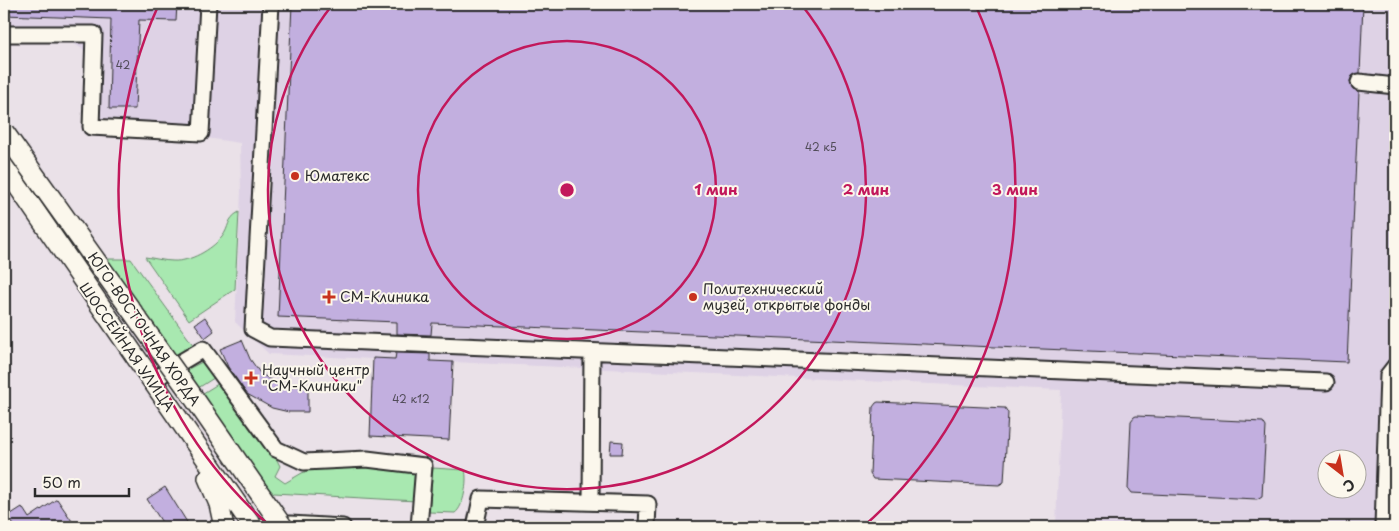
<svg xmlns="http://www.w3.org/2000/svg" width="1399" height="531" font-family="'Playpen Sans',sans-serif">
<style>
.built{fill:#ded2e5;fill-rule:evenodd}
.green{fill:#a8e8b0;stroke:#6a8a6e}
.building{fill:#c2afdf;stroke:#2b2b2b}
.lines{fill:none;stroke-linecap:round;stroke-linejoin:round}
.minor-casing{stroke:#2b2b2b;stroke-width:19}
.major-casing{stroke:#2b2b2b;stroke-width:22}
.minor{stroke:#fbf7ec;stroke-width:15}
.major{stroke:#fbf7ec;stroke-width:19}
.major-bridge-casing{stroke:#2b2b2b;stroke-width:22;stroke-linecap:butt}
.major-bridge{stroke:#fbf7ec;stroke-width:19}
.ring{fill:none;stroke:#c2185b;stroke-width:2.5}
.poi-dot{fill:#c8321e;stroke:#fbf7ec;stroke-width:2}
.labels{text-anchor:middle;stroke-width:4;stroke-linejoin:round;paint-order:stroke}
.number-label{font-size:11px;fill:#514c58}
.poi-label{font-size:14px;fill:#2b2b2b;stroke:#fbf7ec;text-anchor:start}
.street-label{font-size:14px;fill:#2b2b2b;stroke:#fbf7ec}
.centre{fill:#c2185b;stroke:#fbf7ec;stroke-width:2.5}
.ring-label{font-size:15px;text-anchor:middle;font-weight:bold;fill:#c2185b;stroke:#fbf7ec;stroke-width:4;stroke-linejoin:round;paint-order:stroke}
</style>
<rect width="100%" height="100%" fill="#eae1e8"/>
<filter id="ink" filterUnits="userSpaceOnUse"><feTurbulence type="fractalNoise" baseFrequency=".02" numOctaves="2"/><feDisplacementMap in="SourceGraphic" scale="10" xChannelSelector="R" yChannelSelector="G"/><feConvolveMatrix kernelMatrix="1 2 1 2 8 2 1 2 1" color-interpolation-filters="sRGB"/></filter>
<g filter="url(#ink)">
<!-- built -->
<path class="built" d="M4 4H1395V527H1056L1061 390 453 362 449 440 370 436 373 359 269 354 235 322 241 192 240 143 180 134 86 128 92 55 68 40 4 31ZM1326 458H1356V488H1326Z"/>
<!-- green -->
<path class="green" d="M239 212 235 289 189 320 145 257C154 258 164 261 173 261 190 262 211 250 222 237 230 227 226 219 239 212Z
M105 259H131L196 349 173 360Z
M206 360 217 376 195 390 182 372Z
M221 382 277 460 280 466 275 476 285 483 302 473 324 465 409 470C423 478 418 487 416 501L274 493C263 486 260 472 249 466L200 395Z
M433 468 465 470C468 480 464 507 455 513L429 512Z"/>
<!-- building -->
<path class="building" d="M4 4H177L176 21 139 20 135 109H109L111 19 4 15Z
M292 4H1363L1360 73 1352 76 1350 81 1353 89 1359 91 1347 362 432 323 431 335 397 334V322L278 317Z
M205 317 214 331 205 338 195 324Z
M242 340 250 359 260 373 274 382 291 386H308V412H289L272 408 247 394 228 367 220 349Z
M396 353 430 354V361L453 362 449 440 370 436 373 358 395 359Z
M878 402 1005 408 1008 413 1004 482 999 485 873 479 870 474 873 407 876 403Z
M1136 416 1263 422 1266 427 1262 496 1257 499 1131 493 1128 489 1131 421 1134 417Z
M611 441 623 442 622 454H610Z
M165 487 190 527H165L147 499Z
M57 499 76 527H15L8 516 22 507 29 518Z"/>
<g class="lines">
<!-- minor casing -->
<g class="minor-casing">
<path id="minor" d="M271 4 253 329 270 338 1326 382
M4 34H94L91 127 201 133 208 4
M1359 82 1395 86
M152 382 171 368 203 349 276 449 304 462 367 459 424 466 419 527
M591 502 592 352
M252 527 290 524 343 527
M475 527 481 499 648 504 647 527
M1383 527 1388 375 1395 366"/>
</g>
<!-- major casing -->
<g class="major-casing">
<path id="major" d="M4 166 253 527
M208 478 219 504 224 527"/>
</g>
<!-- minor -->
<use href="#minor" class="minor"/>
<!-- major -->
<use href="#major" class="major"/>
<!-- major-bridge casing -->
<g class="major-bridge-casing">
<path id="major-bridge" d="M4 132 189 391 283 527"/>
</g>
<!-- major-bridge -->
<use href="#major-bridge" class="major-bridge"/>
</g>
</g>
<!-- distance rings -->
<g class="ring">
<circle cx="567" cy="190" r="149"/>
<path d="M801 4A299 299 0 1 1 333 4"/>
<path d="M270 526A448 448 0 0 1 159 4M975 4A448 448 0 0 1 864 526"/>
</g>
<!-- markers -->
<g class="poi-dot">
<circle cx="295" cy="176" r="5"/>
<path d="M326.5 289.5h5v5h5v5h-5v5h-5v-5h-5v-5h5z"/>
<circle cx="693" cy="297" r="5"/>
<path d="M248.5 370.5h5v5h5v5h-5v5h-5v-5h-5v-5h5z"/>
</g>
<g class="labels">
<!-- number labels -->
<g class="number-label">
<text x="123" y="69">42</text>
<text x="821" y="151">42 к5</text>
<text x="411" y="403">42 к12</text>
</g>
<!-- poi labels -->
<g class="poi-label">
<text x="305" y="181">Юматекс</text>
<text x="703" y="294">Политехнический<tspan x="703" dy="16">музей, открытые фонды</tspan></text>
<text x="340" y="302">СМ-Клиника</text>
<text x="262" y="375">Научный центр<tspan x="262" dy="16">"СМ-Клиники"</tspan></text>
</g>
<!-- street labels -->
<g class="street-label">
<text transform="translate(144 329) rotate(55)" y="5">ЮГО-ВОСТОЧНАЯ ХОРДА</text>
<text transform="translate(127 347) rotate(55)" y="5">ШОССЕЙНАЯ УЛИЦА</text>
</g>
</g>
<circle cx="567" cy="190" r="8" class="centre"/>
<g class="ring-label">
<text x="716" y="195">1 мин</text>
<text x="866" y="195">2 мин</text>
<text x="1015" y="195">3 мин</text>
</g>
<!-- margin -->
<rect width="1399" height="531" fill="none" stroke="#fbf7ec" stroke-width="20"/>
<rect x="10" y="10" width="1379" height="511" fill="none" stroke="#2b2b2b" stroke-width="2" filter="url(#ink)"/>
<!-- north arrow -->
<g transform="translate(1342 474) rotate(149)"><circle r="24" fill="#fbf7ec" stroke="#a8a59f"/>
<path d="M0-4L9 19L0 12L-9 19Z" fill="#c8321e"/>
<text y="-8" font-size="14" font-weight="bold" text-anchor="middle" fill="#2b2b2b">С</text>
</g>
<!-- scale -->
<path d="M35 488v8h94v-8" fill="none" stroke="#2b2b2b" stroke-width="2.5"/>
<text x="42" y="488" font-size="15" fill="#2b2b2b" stroke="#fbf7ec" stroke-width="4" paint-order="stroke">50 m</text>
</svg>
